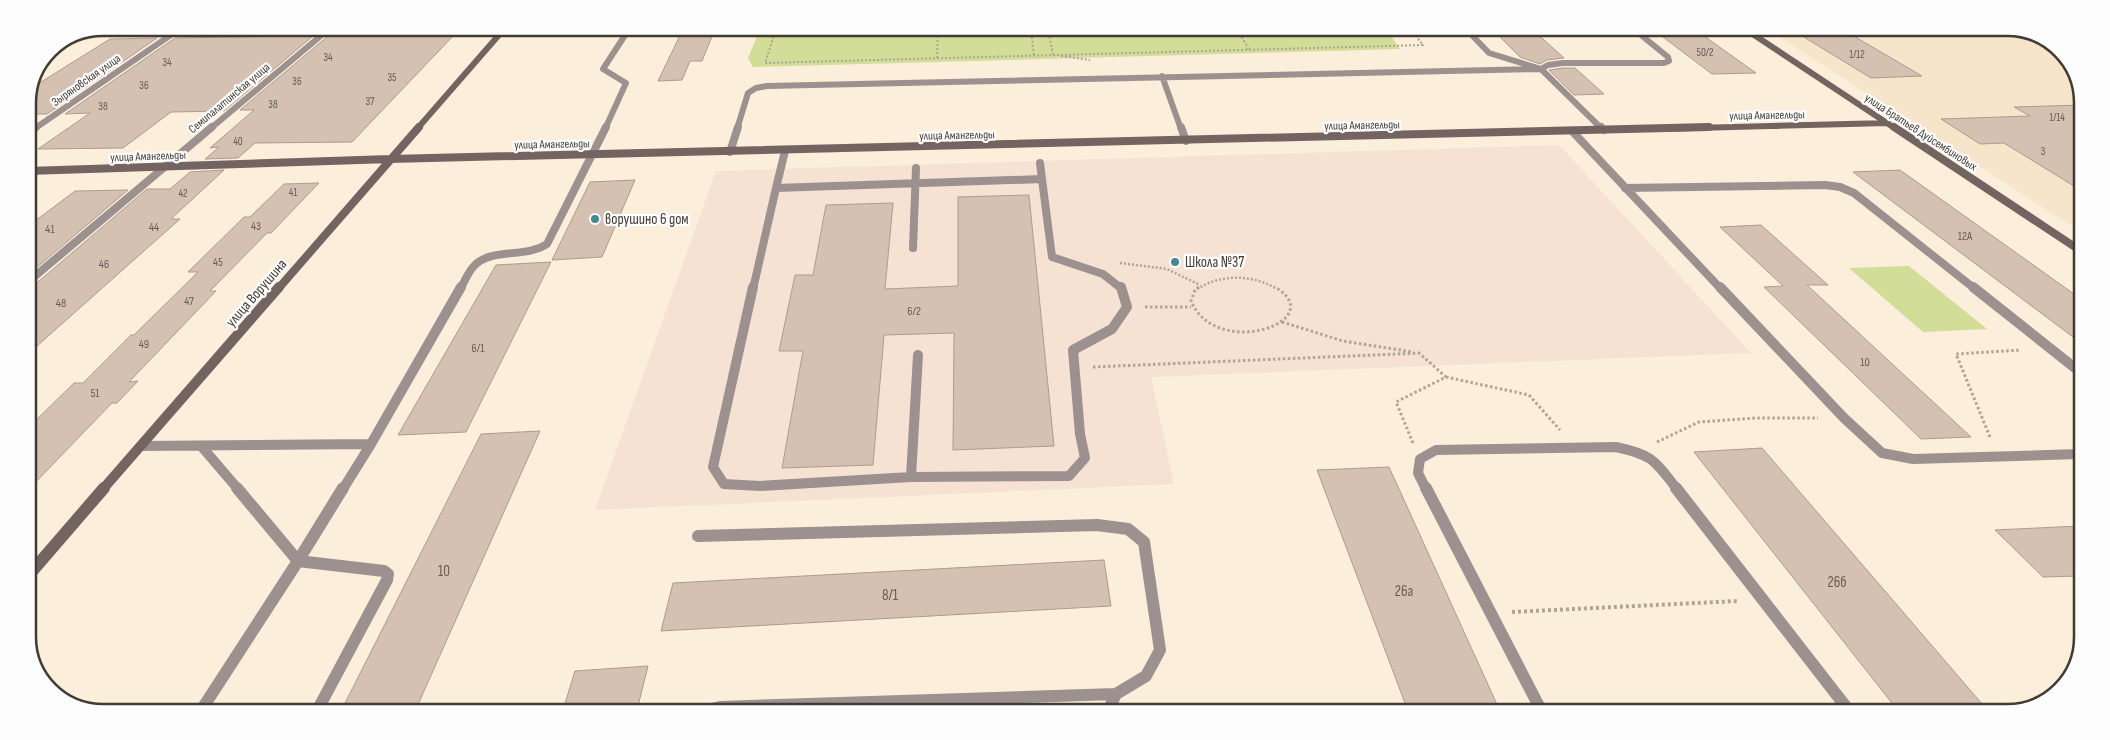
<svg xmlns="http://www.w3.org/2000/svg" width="2110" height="740" font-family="'Sofia Sans Condensed',sans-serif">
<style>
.built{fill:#f6e5ca}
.education{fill:#f6e2d3}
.green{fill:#d2dd97}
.building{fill:#d4c1b2;stroke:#ad9b8c}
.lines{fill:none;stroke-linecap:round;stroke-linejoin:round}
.path-far3{stroke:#afa596;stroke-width:2;stroke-dasharray:2 2;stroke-linecap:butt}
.path-far2{stroke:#afa596;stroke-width:2.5;stroke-dasharray:2 2;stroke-linecap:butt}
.path-far1{stroke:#afa596;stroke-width:3;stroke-dasharray:2.5 2.5;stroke-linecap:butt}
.path{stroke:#afa596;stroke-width:4;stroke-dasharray:3 3;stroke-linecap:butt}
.lane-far3{stroke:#9c918f;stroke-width:6}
.lane-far2{stroke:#9c918f;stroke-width:8}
.lane-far1{stroke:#9c918f;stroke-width:10}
.lane{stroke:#9c918f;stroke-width:12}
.street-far1{stroke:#9c918f;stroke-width:6}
.street{stroke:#9c918f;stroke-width:8}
.secondary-far3{stroke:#746461;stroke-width:6}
.secondary-far2{stroke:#746461;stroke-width:8}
.secondary-far1{stroke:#746461;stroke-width:10}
.secondary{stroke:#746461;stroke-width:12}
.poi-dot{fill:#448896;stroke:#fdfdfd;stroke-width:2}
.labels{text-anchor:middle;stroke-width:4.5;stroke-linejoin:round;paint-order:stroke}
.far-number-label{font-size:11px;fill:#655c53}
.far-street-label{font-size:12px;fill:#403b33;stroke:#fdfdfd}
.number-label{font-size:12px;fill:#655c53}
.poi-label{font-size:15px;fill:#403b33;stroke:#fdfdfd;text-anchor:start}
.street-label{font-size:15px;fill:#403b33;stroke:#fdfdfd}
.near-number-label{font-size:15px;fill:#655c53}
.rim{fill:none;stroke:#403b33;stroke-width:2.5}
</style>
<rect width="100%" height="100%" fill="#fbeeda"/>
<!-- built -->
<path class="built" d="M1770 31H2031L2067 57 2082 98 2081 232Z"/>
<!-- education -->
<path class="education" d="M1559 145 1751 353 1151 377 1174 484 595 510 716 171Z"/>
<!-- green -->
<path class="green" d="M760 29 1387 30 1400 49 753 67 748 58Z
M1909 266 1987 329 1923 332 1849 268Z"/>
<!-- building -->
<path class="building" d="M683 29H715L702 61H690L682 80 658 81Z
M1493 30H1533L1564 58 1547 60 1540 64 1520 57Z
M1655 31H1697L1756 73 1712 74Z
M1794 31H1845L1922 76 1871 78Z
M455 34 352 142 255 143 238 158 205 159 219 147 210 148 254 110H240L328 36Z
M297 36H313L224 111 171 112 123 148 38 149 90 113 65 114 175 38Z
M157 38 47 114H28V98L33 87 110 39Z
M1563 68H1575L1604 94 1574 95 1549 70Z
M2082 105V191L2004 143 1980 144 1941 119 2030 116 2014 107Z
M224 170 171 219H180L28 354V288L32 287 147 189H170L190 172Z
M1900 170 2081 299V343L1853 172Z
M635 180 602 257 552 260 590 182Z
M319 183 271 233H267L210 291H216L129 382 138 381 117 403H112L28 490V428L74 383H83L131 335H134L198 272H188L244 217H250L284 184Z
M128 190 28 275V222L35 221 75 191Z
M1029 195 1054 446 953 450 954 333 884 335 873 465 782 468 803 351H779L795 275H813L826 205 893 203 885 289 958 286V197Z
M1761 225 1828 285H1807L1971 437 1921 439 1764 287 1783 286 1720 227Z
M551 262 466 432 398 435 496 265Z
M540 431 416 709H342L481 434Z
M1762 448 1989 712H1899L1694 452Z
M1389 467 1500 711H1408L1317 470Z
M2079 526V576L2043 577 1995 530Z
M1104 560 1111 606 661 631 673 583Z
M648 666 637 710H563L575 671Z"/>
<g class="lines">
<!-- path-far3 -->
<path class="path-far3" d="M776 29 765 63 1423 45 1411 30
M1031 29 1034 56
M1048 29 1053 55
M1238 30 1249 50
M1061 56 1090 60
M937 58 938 29"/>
<!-- path-far2 -->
<path class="path-far2" d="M1120 263 1167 269 1200 285
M1197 289C1221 274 1252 274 1277 289"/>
<!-- path-far1 -->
<path class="path-far1" d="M1199 287 1195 290 1191 301C1216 361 1332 321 1275 287
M1145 307H1191
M1282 322 1343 341 1413 352
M1093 367 1420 353
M1446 377 1529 395 1560 430
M1990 437 1956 354 2021 350
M1657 442 1699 422 1756 418H1818
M1413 443 1396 402 1446 377 1419 353"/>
<!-- path -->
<path class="path" d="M1512 612 1738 601"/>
<!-- lane-far3 -->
<path class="lane-far3" d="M1467 30 1489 53 1541 69 1548 65 1563 63H1664L1669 61 1668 57 1636 31
M1162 76 1181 129
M605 129 626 83 603 69 629 29
M737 129 748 93 756 88 767 86 1541 69 1602 129"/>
<!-- lane-far2 -->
<path class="lane-far2" d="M1181 127 1186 141
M1601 127 1604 130
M1572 131 1721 289
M730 152 738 127
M1040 163 1042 179
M776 188 785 151
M776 188 1042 179 1052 257 1103 274 1122 289
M1625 188 1825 185 1840 187 1854 193 1975 289
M913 248 916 168
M460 289C465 281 469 270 475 265 492 248 526 258 547 244L606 127
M753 289 776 188"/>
<!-- lane-far1 -->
<path class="lane-far1" d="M753 287 713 467 724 484 760 486 911 477 1069 476 1085 458 1080 434 1073 350 1112 329 1127 307 1121 287
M1720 287 1844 418 1882 453 1913 459 2080 454
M1973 287 2080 372
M141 446 371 444 461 287
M202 447 238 489
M911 477 918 355
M343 489 371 444
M1426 489 1418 473 1420 459 1436 450 1616 447C1653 455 1654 460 1677 489"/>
<!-- lane -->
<path class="lane" d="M1426 488 1542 712
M1676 488 1850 712
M698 536 1097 525 1128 529 1144 542 1160 650 1146 676 1116 694 720 707 707 710
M202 709 298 561 237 488
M318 709 387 580 388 574 384 571 298 561 343 488
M1108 711 1116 694"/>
<!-- street-far1 -->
<path class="street-far1" d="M34 129 181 28
M210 129 330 28"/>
<!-- street -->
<path class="street" d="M28 133 36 127
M28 282 212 127"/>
<!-- secondary-far3 -->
<path class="secondary-far3" d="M1748 31 1896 129
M417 129 505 28
M1657 129 1888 123"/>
<!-- secondary-far2 -->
<path class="secondary-far2" d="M1894 127 2081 251
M28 171 390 159 1709 127
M278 289 419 127"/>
<!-- secondary-far1 -->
<path class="secondary-far1" d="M103 489 279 287"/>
<!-- secondary -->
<path class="secondary" d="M28 576 104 488"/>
</g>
<!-- markers -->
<g class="poi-dot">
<circle cx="595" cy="219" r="5"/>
<circle cx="1175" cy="262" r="5"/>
</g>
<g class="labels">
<!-- far-number labels -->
<g class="far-number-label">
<text x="1705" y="56">50/2</text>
<text x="1857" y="58">1/12</text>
<text x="328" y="61">34</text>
<text x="167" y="66">34</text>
<text x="392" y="81">35</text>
<text x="297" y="85">36</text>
<text x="144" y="89">36</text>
<text x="370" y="105">37</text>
<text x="273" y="108">38</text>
<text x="103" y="110">38</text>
<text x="2057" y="121">1/14</text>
<text x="238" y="145">40</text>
<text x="2043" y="155">3</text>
<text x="293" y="196">41</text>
<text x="183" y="197">42</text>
</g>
<!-- far-street labels -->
<g class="far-street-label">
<text transform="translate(86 80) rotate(-35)" y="4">Зыряновская улица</text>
<text transform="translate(229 98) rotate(-40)" y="4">Семипалатинская улица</text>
<text transform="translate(1767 115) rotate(-1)" y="4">улица Амангельды</text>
<text transform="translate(1362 125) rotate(-1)" y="4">улица Амангельды</text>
<text transform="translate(1921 132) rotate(33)" y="4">улица Братьев Дуйсембиновых</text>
<text transform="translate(957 135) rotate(-1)" y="4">улица Амангельды</text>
<text transform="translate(552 144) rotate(-1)" y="4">улица Амангельды</text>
<text transform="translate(148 156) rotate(-2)" y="4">улица Амангельды</text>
</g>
<!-- number labels -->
<g class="number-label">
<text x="256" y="230">43</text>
<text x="154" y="231">44</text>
<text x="50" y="233">41</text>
<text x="1965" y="240">12А</text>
<text x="218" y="266">45</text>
<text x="104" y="268">46</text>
<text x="189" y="305">47</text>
<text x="61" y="307">48</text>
<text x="914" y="315">6/2</text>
<text x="144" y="348">49</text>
<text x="478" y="352">6/1</text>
<text x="1865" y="366">10</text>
<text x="95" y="397">51</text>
</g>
<!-- poi labels -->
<g class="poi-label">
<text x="605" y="224">ворушино 6 дом</text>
<text x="1185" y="267">Школа №37</text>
</g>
<!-- street labels -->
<g class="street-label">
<text transform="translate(256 293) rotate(-49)" y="5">улица Ворушина</text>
</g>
<!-- near-number labels -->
<g class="near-number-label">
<text x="444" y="576">10</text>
<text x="1837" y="587">26б</text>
<text x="1404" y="596">26а</text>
<text x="890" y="600">8/1</text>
</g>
</g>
<!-- crop -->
<path d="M0 0H2110V740H0ZM103 36H2007A67 67 0 0 1 2074 103V637A67 67 0 0 1 2007 704H103A67 67 0 0 1 36 637V103A67 67 0 0 1 103 36Z" fill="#fdfdfd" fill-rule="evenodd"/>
<path class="rim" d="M103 36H2007A67 67 0 0 1 2074 103V637A67 67 0 0 1 2007 704H103A67 67 0 0 1 36 637V103A67 67 0 0 1 103 36Z"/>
</svg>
